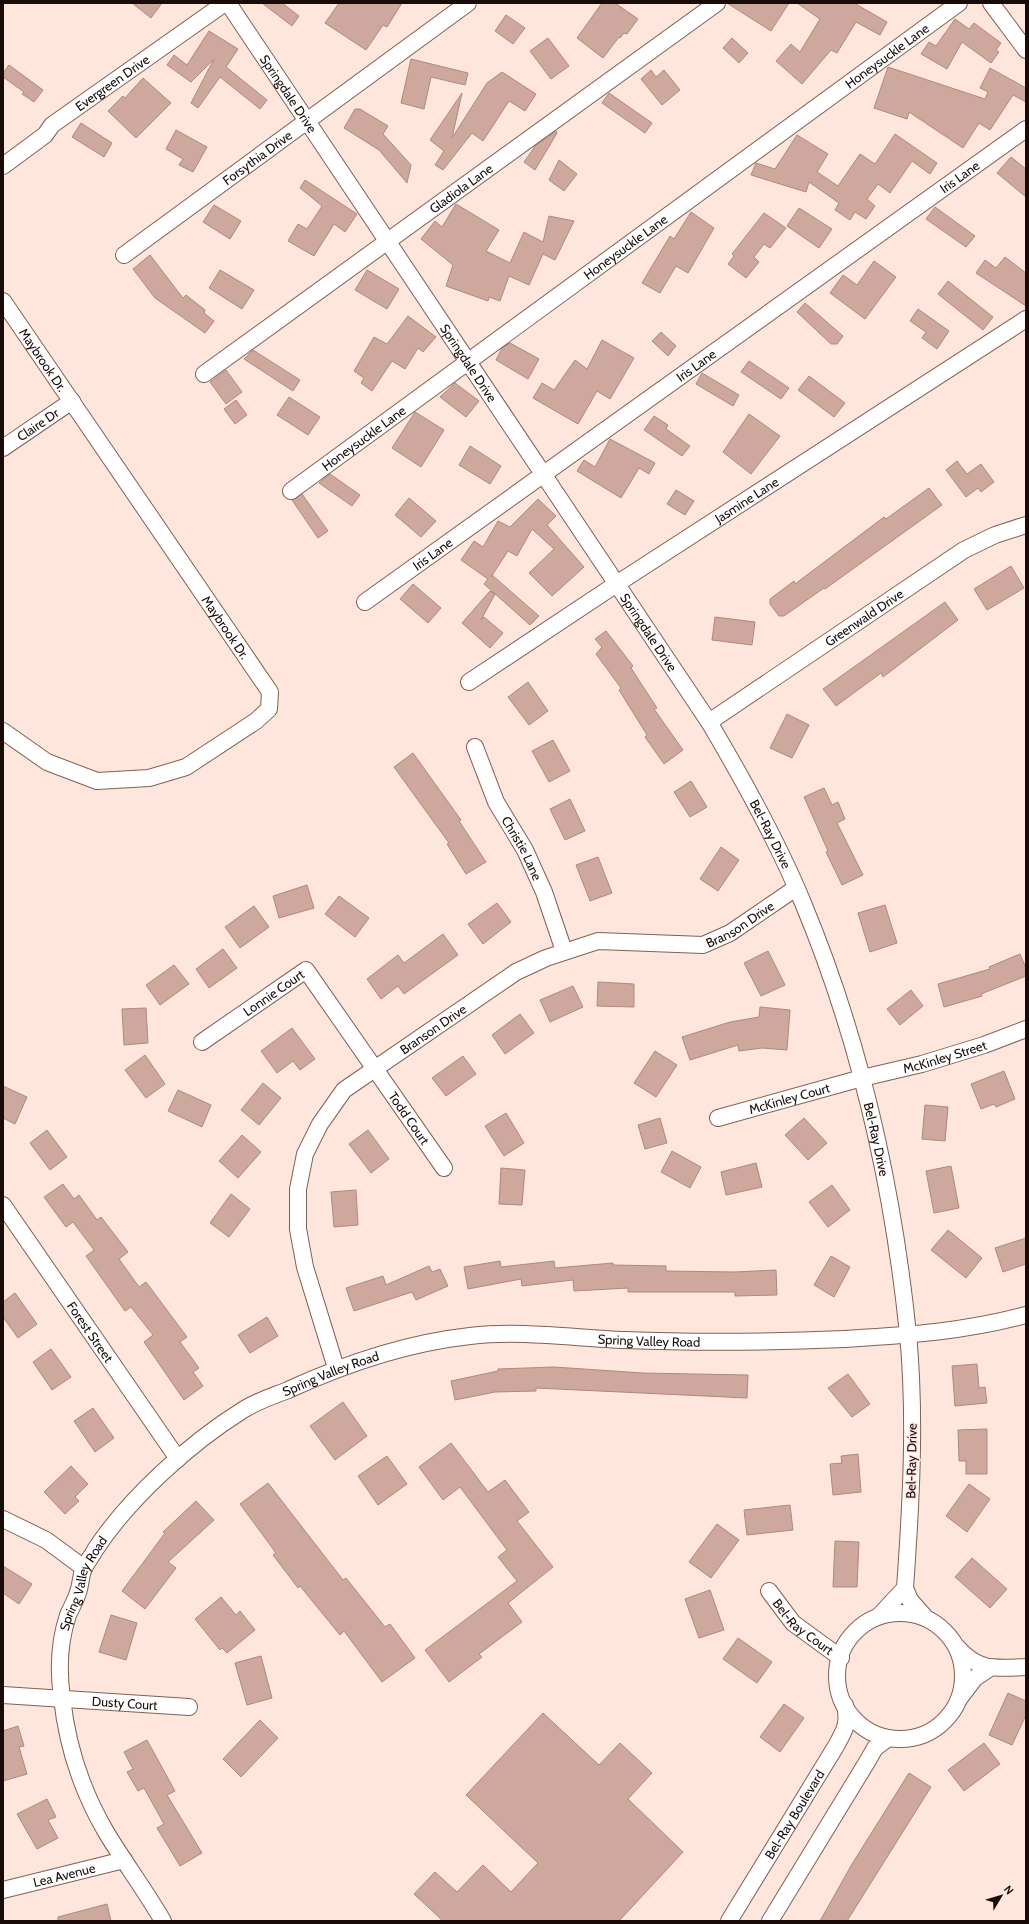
<svg xmlns="http://www.w3.org/2000/svg" width="1029" height="1924" font-family="Cabin,sans-serif">
<style>
.building{fill:#cea79d;stroke:#ad897f}
.lines{fill:none;stroke-linecap:round;stroke-linejoin:round}
.minor-casing{stroke:#816053;stroke-width:18}
.minor{stroke:#fff;stroke-width:16}
.labels{text-anchor:middle;stroke-width:3;stroke-linejoin:round;paint-order:stroke}
.street-label{font-size:13px;fill:#190c08;stroke:#fee6dd}
</style>
<rect width="100%" height="100%" fill="#fee6dd"/>
<!-- building -->
<path class="building" d="M132 3H162L151 18Z
M262 3H282L299 16 292 26Z
M339 3H402L387 27 383 25 366 50 325 23Z
M602 3H615L638 19 627 34 624 33 620 38 619 37 603 58 577 38Z
M727 3H789L771 31Z
M797 3H854L887 22 880 35 856 22 837 53 831 50 802 84 776 61 791 44 800 52 820 19Z
M506 15 525 28 513 44 495 31Z
M955 19 969 29 974 23 1001 43 996 50 999 52 991 63 962 42 947 69 921 54 929 42 936 46Z
M209 31 238 49 226 67 267 100 260 109 220 77 198 108 191 103 214 59 191 82 167 65 174 55 187 65Z
M548 38 569 66 551 79 530 51Z
M732 38 748 53 739 63 723 48Z
M411 59 468 73 465 85 431 77 424 109 401 103Z
M9 65 43 90 34 102 22 94 24 92 3 77V73Z
M888 67 985 99 988 92 980 88 990 68 1026 88V102L1013 95 990 130 979 123 963 148 909 112 907 119 874 108Z
M651 70 656 77 664 70 680 90 662 105 641 79Z
M502 72 536 94 525 111 509 101 483 141 472 133 443 170 435 165 444 151 430 140 462 93 452 138 487 83Z
M143 78 171 103 136 138 108 111 123 96 125 98Z
M609 93 652 123 645 133 602 103Z
M355 109H360L388 126 383 134 411 165 407 183 379 150 344 128Z
M81 123 112 143 104 157 72 137Z
M176 130 207 147 193 172 179 165 183 159 166 149Z
M556 131 557 133 535 170 524 162 536 145Z
M895 134 937 163 930 174 912 161 890 193 878 184 867 199 875 206 866 219 855 212 850 220 835 210 839 203 809 182 806 192 751 175 756 163 775 169 797 135 828 154 817 172 838 186 860 154 875 164Z
M1011 157 1026 169V197L997 173Z
M559 160 577 174 564 191 549 180Z
M305 180 357 214 345 232 334 224 314 256 288 241 298 224 307 229 322 206 300 188Z
M456 204 499 230 486 251 510 263 524 232 543 242 549 216 574 221 555 260 543 254 529 285 509 276 500 301 489 297 488 301 446 286 453 265 421 239 435 221 442 227Z
M214 205 241 221 230 239 203 222Z
M935 207 975 236 966 247 926 219Z
M799 208 832 229 819 248 787 226Z
M691 212 714 228 688 273 676 266 660 293 642 283 670 236 674 239Z
M764 213 786 228 770 248 764 244 754 257 759 262 746 278 728 264 734 256 732 254Z
M150 255 183 298 186 295 205 310 204 313 214 321 205 333 155 298 133 269Z
M1005 257 1026 273V306L976 273 985 260 996 268Z
M874 261 896 277 865 319 830 293 843 275 857 285Z
M220 270 254 290 242 309 209 288Z
M367 270 399 289 387 309 355 290Z
M948 281 993 317 983 330 938 294Z
M805 303 843 336 837 344H831L797 312Z
M918 309 949 331 937 349 922 338 926 332 910 321Z
M408 316 436 337 423 352 418 348 405 369 392 361 372 391 361 383 364 378 354 371 374 337 387 344Z
M661 332 676 346 668 356 652 341Z
M602 340 634 358 610 399 597 391 578 424 533 398 542 383 554 390 575 360 587 369Z
M510 343 539 359 528 379 496 360 502 348Z
M253 350 300 380 293 391 244 359Z
M749 361 789 388 781 399 741 372Z
M226 370 242 392 226 404 210 382Z
M702 373 739 395 733 406 696 384Z
M809 376 845 403 834 417 798 390Z
M455 383 479 401 466 417 440 397Z
M289 397 320 417 308 435 277 415Z
M236 400 247 415 235 424 224 409Z
M415 412 444 430 421 467 392 448Z
M749 414 780 436 751 474 723 452Z
M654 416 668 425 666 429 690 446 682 456 644 430Z
M610 439 655 463 649 474 639 468 621 498 577 471 584 460 595 467Z
M470 446 501 466 490 484 459 465Z
M957 461 967 474 981 464 994 482 981 492 978 488 966 497 946 470Z
M330 474 360 495 352 506 319 483Z
M929 488 942 505 825 589 824 588 784 616H779L770 604V599L794 581 795 584 884 517 886 519Z
M676 490 694 501 685 515 667 504Z
M302 494 328 531 318 538 292 500Z
M409 498 436 521 421 537 395 515Z
M538 499 556 516 547 525 584 567 552 596 529 573 554 549 532 529 517 556 508 551 491 577 492 575 539 616 530 625 484 584 488 579 461 560 474 541 483 547 498 521 510 527Z
M1011 566 1024 588 987 610 974 589Z
M413 584 441 608 428 623 400 599Z
M490 591 495 594 481 620 484 617 503 633 490 648 462 623Z
M945 602 958 620 883 677 881 673 836 706 823 689Z
M715 617 755 622 752 645 712 640Z
M606 631 633 666 631 668 657 708 654 709 683 750 664 764 645 737 647 735 619 690 621 688 596 654 602 647 595 639Z
M528 682 548 711 529 725 508 697Z
M787 714 809 725 792 758 770 748Z
M553 740 570 771 549 782 532 751Z
M413 753 461 820 459 821 486 862 466 874 447 844 449 843 394 767Z
M691 781 707 807 690 817 674 792Z
M824 788 832 805 838 802 845 819 837 823 863 875 842 885 826 852 828 851 804 797Z
M570 799 585 831 565 840 550 809Z
M721 847 739 860 718 891 700 879Z
M598 857 612 893 590 901 576 865Z
M307 885 314 908 279 918 273 896Z
M339 896 369 918 355 937 325 914Z
M497 903 511 922 483 944 468 924Z
M885 905 897 943 870 952 858 913Z
M254 906 269 927 240 948 225 927Z
M443 934 458 955 404 994 398 986 381 999 367 979 398 955 404 963Z
M223 949 237 968 209 988 196 969Z
M768 951 785 985 761 996 744 963Z
M1020 954 1026 968V976L981 994 982 996 944 1007 938 984 990 969 989 967Z
M174 965 189 984 160 1005 146 985Z
M598 982 634 984V1007L597 1006Z
M573 986 583 1007 550 1022 540 1000Z
M911 990 923 1006 900 1025 887 1009Z
M760 1007 790 1010 787 1050 762 1048 739 1051 738 1045 690 1060 682 1037 730 1022 759 1017Z
M146 1008 148 1043 124 1045 122 1009Z
M520 1014 534 1033 505 1054 492 1035Z
M292 1028 315 1059 300 1070 293 1061 277 1073 261 1051Z
M655 1051 677 1065 656 1097 634 1083Z
M145 1055 165 1084 146 1098 125 1070Z
M463 1056 476 1074 446 1096 432 1078Z
M1004 1071 1015 1099 996 1107 994 1104 981 1109 971 1084Z
M263 1083 281 1098 259 1125 241 1110Z
M3 1086 27 1097 15 1124 3 1118Z
M178 1090 211 1105 202 1127 168 1111Z
M925 1105 948 1107 945 1141 922 1139Z
M506 1113 524 1143 504 1156 485 1126Z
M660 1118 667 1143 645 1149 638 1125Z
M804 1118 827 1143 808 1160 785 1135Z
M47 1130 67 1157 50 1170 30 1143Z
M368 1130 389 1159 371 1173 349 1144Z
M242 1135 261 1152 238 1178 219 1161Z
M672 1151 701 1167 690 1188 661 1172Z
M756 1163 762 1187 726 1195 721 1172Z
M951 1166 959 1208 934 1213 926 1171Z
M501 1168 525 1170 522 1205 499 1204Z
M63 1184 74 1199 79 1195 97 1220 101 1217 128 1252 119 1259 139 1287 146 1282 187 1337 180 1342 199 1368 193 1372 203 1386 184 1400 144 1342 153 1335 131 1307 125 1311 86 1256 94 1250 73 1222 66 1227 44 1197Z
M832 1185 850 1210 828 1227 809 1202Z
M356 1190 358 1225 334 1227 331 1192Z
M231 1194 250 1209 229 1237 210 1223Z
M948 1230 982 1258 966 1278 931 1250Z
M1026 1238V1264L1003 1272 995 1248Z
M831 1256 850 1267 834 1297 814 1285Z
M500 1261 501 1267 554 1261 555 1268 613 1263V1265L666 1266V1271L735 1272 776 1270 777 1295 735 1296V1292H628V1288L574 1291 573 1280 522 1286 521 1279 468 1289 464 1267Z
M429 1266 432 1272 440 1269 448 1286 416 1300 412 1292 354 1311 346 1288 383 1276 386 1285Z
M15 1293 37 1324 18 1338 3 1317V1302Z
M267 1317 278 1336 250 1353 238 1335Z
M51 1349 71 1377 52 1390 33 1362Z
M977 1364 979 1388 985 1387 987 1403 955 1406 952 1366Z
M554 1367 643 1373 748 1375 747 1398 536 1388V1391L495 1392 455 1400 451 1381 498 1371V1369Z
M848 1374 870 1404 852 1417 828 1388Z
M343 1402 367 1436 335 1460 310 1426Z
M93 1408 114 1438 95 1452 74 1421Z
M987 1429V1474H966V1461H959L958 1430Z
M451 1443 488 1492 505 1480 529 1512 517 1521 553 1567 508 1603 522 1622 479 1654 482 1657 449 1682 425 1650 517 1581 498 1557 507 1550 460 1487 443 1500 419 1467Z
M858 1454 861 1492 833 1495 830 1464 842 1463 841 1456Z
M387 1456 407 1484 378 1505 358 1476Z
M71 1466 88 1484 75 1497 79 1501 65 1514 44 1492Z
M268 1483 343 1580 346 1578 385 1627 390 1624 415 1658 382 1682 344 1631 340 1635 300 1586 298 1588 273 1555 276 1553 240 1504Z
M969 1484 990 1499 967 1532 946 1516Z
M196 1501 214 1520 168 1562 176 1568 145 1609 122 1591 165 1533 163 1532Z
M790 1505 793 1530 747 1535 744 1510Z
M717 1524 739 1540 711 1578 689 1562Z
M835 1541 859 1542 857 1587H833Z
M972 1558 1007 1589 990 1608 955 1577Z
M3 1566 32 1584 19 1604 3 1593Z
M710 1590 724 1630 699 1638 685 1599Z
M221 1597 236 1615 240 1611 255 1630 227 1653 222 1648 220 1650 195 1619Z
M111 1615 137 1623 126 1660 99 1652Z
M738 1638 772 1662 757 1683 723 1659Z
M261 1656 272 1698 247 1705 235 1663Z
M1008 1693 1026 1701V1715L1012 1745 989 1735Z
M784 1704 804 1718 780 1752 760 1737Z
M543 1713 599 1765 620 1743 652 1773 628 1799 683 1852 619 1921H443L414 1894 435 1872 457 1892 483 1865 511 1892 538 1863 466 1795Z
M260 1720 278 1738 241 1777 223 1759Z
M18 1726 24 1746 19 1747 27 1774 3 1781V1731Z
M147 1740 175 1791 167 1795 202 1853 180 1866 157 1828 164 1824 144 1788 138 1791 127 1772 133 1769 124 1752Z
M984 1743 1000 1764 964 1791 948 1770Z
M909 1773 931 1787 847 1921H820L852 1864Z
M47 1799 56 1817 48 1820 58 1838 37 1849 17 1814Z
M107 1904 111 1921H58V1917Z"/>
<g class="lines">
<!-- minor casing -->
<g class="minor-casing">
<g id="minor">
<path id="s1" d="M228 3 709 722C744 781 777 840 803 903 860 1040 893 1187 908 1334 916 1418 911 1504 905 1588L910 1600 924 1616"/>
<path d="M991 3 1026 50"/>
<path id="s2" d="M3 166 45 135 52 125 225 3"/>
<path id="s3" d="M124 255 468 3"/>
<path id="s4" d="M3 301 270 692 269 709 256 721 186 767 149 778 97 781 47 762 3 731"/>
<path id="s5" d="M204 374 717 3"/>
<path id="s6" d="M3 448 72 401"/>
<path id="s7" d="M291 491 959 3"/>
<path id="s8" d="M365 602 1026 129"/>
<path id="s9" d="M469 682 618 583 1026 319"/>
<path id="s10" d="M709 722 964 550 995 535 1026 525"/>
<path id="s11" d="M475 747 496 802 525 850 544 892 564 951"/>
<path id="s12" d="M202 1042 306 970 444 1168"/>
<path id="s13" d="M718 1118 862 1078 922 1064 984 1045 1026 1029"/>
<path id="s14" d="M3 1205 178 1459"/>
<path id="s15" d="M336 1368 305 1267 298 1229V1189L305 1154 320 1124 344 1090 516 972 546 958 598 941 703 945 730 933 796 888"/>
<path d="M3 1519 46 1540 84 1568"/>
<path id="s16" d="M769 1591 793 1623 841 1658"/>
<circle cx="900" cy="1676" r="63"/>
<path d="M879 1616 905 1588"/>
<path d="M957 1647C979 1672 995 1668 1026 1667"/>
<path id="s17" d="M3 1695 189 1707"/>
<path d="M959 1699 975 1678 990 1668"/>
<path id="s18" d="M3 1890 124 1860"/>
<path id="s19" d="M163 1921C145 1890 124 1862 106 1832 82 1791 67 1745 62 1698 58 1670 59 1642 68 1615 72 1606 77 1598 79 1589 81 1582 81 1574 84 1568 87 1562 92 1556 95 1550 129 1498 190 1443 243 1410 257 1401 273 1396 288 1390 347 1363 406 1343 470 1336 521 1330 574 1338 625 1340 698 1343 772 1342 844 1339 909 1335 963 1332 1026 1315"/>
<path id="s20" d="M729 1921 836 1746C845 1730 849 1723 845 1705"/>
<path d="M770 1921 867 1762 875 1748 887 1739"/>
</g>
</g>
<!-- minor -->
<use href="#minor" class="minor"/>
</g>
<g class="labels">
<!-- street labels -->
<g class="street-label">
<text dy="5" stroke="none"><textPath href="#s7" startOffset="738">Honeysuckle Lane</textPath></text>
<text dy="5" stroke="none"><textPath href="#s2" startOffset="138">Evergreen Drive</textPath></text>
<text dy="5" stroke="none"><textPath href="#s1" startOffset="109">Springdale Drive</textPath></text>
<text dy="5" stroke="none"><textPath href="#s3" startOffset="165">Forsythia Drive</textPath></text>
<text dy="5" stroke="none"><textPath href="#s8" startOffset="731">Iris Lane</textPath></text>
<text dy="5" stroke="none"><textPath href="#s5" startOffset="317">Gladiola Lane</textPath></text>
<text dy="5" stroke="none"><textPath href="#s7" startOffset="414">Honeysuckle Lane</textPath></text>
<text dy="5" stroke="none"><textPath href="#s4" startOffset="71">Maybrook Dr.</textPath></text>
<text dy="5" stroke="none"><textPath href="#s1" startOffset="433">Springdale Drive</textPath></text>
<text dy="5" stroke="none"><textPath href="#s8" startOffset="407">Iris Lane</textPath></text>
<text dy="5" stroke="none"><textPath href="#s6" startOffset="42">Claire Dr</textPath></text>
<text dy="5" stroke="none"><textPath href="#s7" startOffset="90">Honeysuckle Lane</textPath></text>
<text dy="5" stroke="none"><textPath href="#s9" startOffset="332">Jasmine Lane</textPath></text>
<text dy="5" stroke="none"><textPath href="#s8" startOffset="83">Iris Lane</textPath></text>
<text dy="5" stroke="none"><textPath href="#s10" startOffset="187">Greenwald Drive</textPath></text>
<text dy="5" stroke="none"><textPath href="#s4" startOffset="395">Maybrook Dr.</textPath></text>
<text dy="5" stroke="none"><textPath href="#s1" startOffset="757">Springdale Drive</textPath></text>
<text dy="5" stroke="none"><textPath href="#s1" startOffset="993">Bel-Ray Drive</textPath></text>
<text dy="5" stroke="none"><textPath href="#s11" startOffset="112">Christie Lane</textPath></text>
<text dy="5" stroke="none"><textPath href="#s15" startOffset="739">Branson Drive</textPath></text>
<text dy="5" stroke="none"><textPath href="#s12" startOffset="87">Lonnie Court</textPath></text>
<text dy="5" stroke="none"><textPath href="#s15" startOffset="403">Branson Drive</textPath></text>
<text dy="5" stroke="none"><textPath href="#s13" startOffset="235">McKinley Street</textPath></text>
<text dy="5" stroke="none"><textPath href="#s13" startOffset="74">McKinley Court</textPath></text>
<text dy="5" stroke="none"><textPath href="#s12" startOffset="307">Todd Court</textPath></text>
<text dy="5" stroke="none"><textPath href="#s1" startOffset="1317">Bel-Ray Drive</textPath></text>
<text dy="5" stroke="none"><textPath href="#s14" startOffset="154">Forest Street</textPath></text>
<text dy="5" stroke="none"><textPath href="#s19" startOffset="1027">Spring Valley Road</textPath></text>
<text dy="5" stroke="none"><textPath href="#s19" startOffset="703">Spring Valley Road</textPath></text>
<text transform="translate(911 1461) rotate(-89)" y="5">Bel-Ray Drive</text>
<text dy="5" stroke="none"><textPath href="#s19" startOffset="367">Spring Valley Road</textPath></text>
<text dy="5" stroke="none"><textPath href="#s16" startOffset="50">Bel-Ray Court</textPath></text>
<text dy="5" stroke="none"><textPath href="#s17" startOffset="122">Dusty Court</textPath></text>
<text dy="5" stroke="none"><textPath href="#s20" startOffset="125">Bel-Ray Boulevard</textPath></text>
<text dy="5" stroke="none"><textPath href="#s18" startOffset="63">Lea Avenue</textPath></text>
</g>
</g>
<!-- border -->
<rect width="1029" height="1924" fill="none" stroke="#190c08" stroke-width="8"/>
<!-- north arrow -->
<g transform="translate(1001 1896) rotate(52)" stroke="#fee6dd" stroke-width="3" paint-order="stroke">
<path d="M0-3L7 15L0 10L-7 15Z" fill="#190c08"/>
<text y="-6" font-size="11" font-weight="bold" text-anchor="middle" fill="#190c08">N</text>
</g>
</svg>
